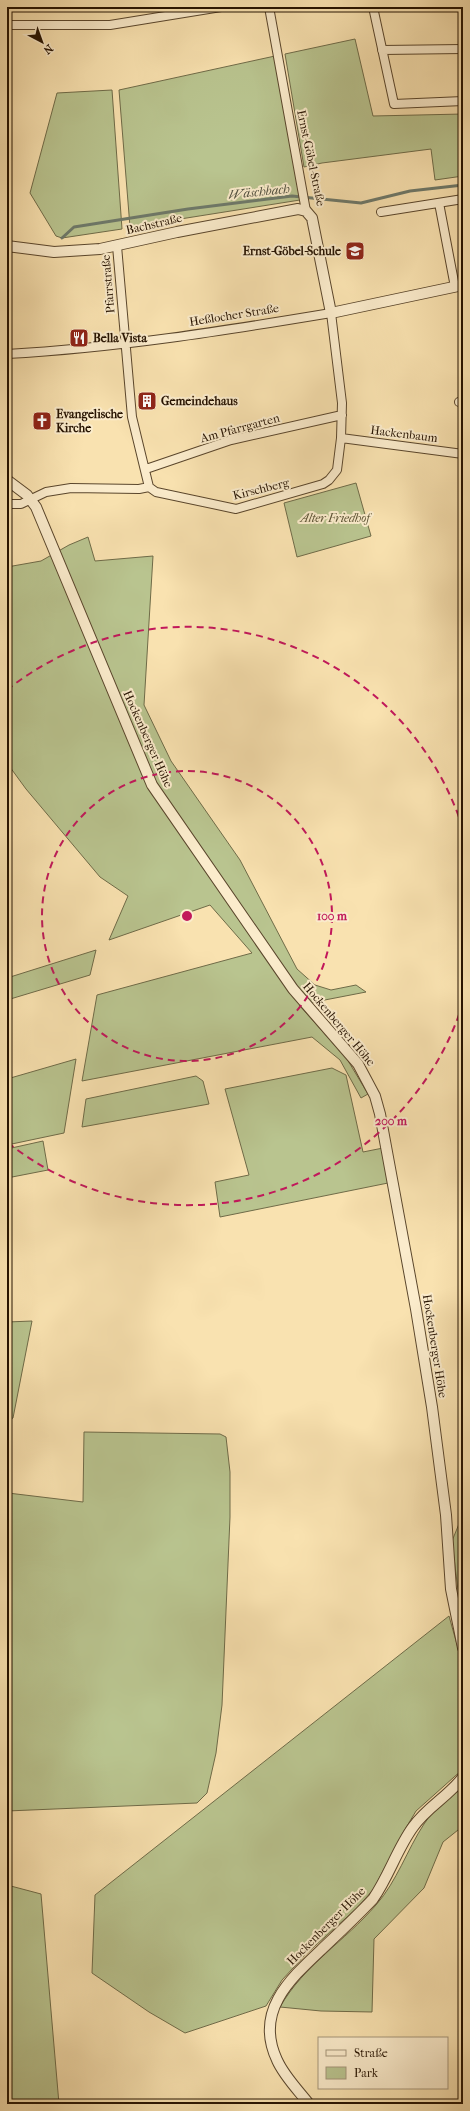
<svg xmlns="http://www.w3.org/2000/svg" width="470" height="2111" font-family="'IM FELL French Canon',serif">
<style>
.green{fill:#b9c48f;stroke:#6f6b48}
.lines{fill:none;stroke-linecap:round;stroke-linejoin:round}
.stream{stroke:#6e796a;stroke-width:3}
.minor-casing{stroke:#5a462c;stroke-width:10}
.tertiary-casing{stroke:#5a462c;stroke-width:12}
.minor{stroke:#fbeccc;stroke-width:8}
.tertiary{stroke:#fbeccc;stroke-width:10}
.ring{fill:none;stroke:#c2185b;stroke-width:2;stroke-dasharray:7 5}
.labels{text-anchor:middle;stroke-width:4;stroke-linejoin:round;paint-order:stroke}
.street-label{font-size:12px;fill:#251200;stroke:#fbeccc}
.poi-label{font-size:12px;font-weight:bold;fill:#251200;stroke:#fbeccc;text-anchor:start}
.park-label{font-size:12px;font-style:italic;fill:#595032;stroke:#fbeccc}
.water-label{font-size:13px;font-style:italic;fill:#4f4e3e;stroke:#fbeccc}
.centre{fill:#c2185b;stroke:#fbeccc;stroke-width:2}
.ring-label{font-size:12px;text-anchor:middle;font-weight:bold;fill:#c2185b;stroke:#fbeccc;stroke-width:4;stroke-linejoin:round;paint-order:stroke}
</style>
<rect width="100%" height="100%" fill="#f9e2b0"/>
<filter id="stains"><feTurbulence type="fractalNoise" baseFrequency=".005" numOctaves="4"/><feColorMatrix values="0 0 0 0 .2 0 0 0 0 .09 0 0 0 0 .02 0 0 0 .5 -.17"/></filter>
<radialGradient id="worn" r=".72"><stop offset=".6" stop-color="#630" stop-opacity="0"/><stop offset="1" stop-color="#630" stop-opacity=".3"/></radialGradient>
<!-- green -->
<path class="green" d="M355 39 373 116 463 114V176L435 180 431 149 322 163 304 167 285 54Z
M275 56 300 200 130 227 119 90Z
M112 90 122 229 62 238 56 236 30 193 57 93Z
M356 483 371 536 297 557 284 503Z
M88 537 95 561 153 556 144 705 171 761 240 860 297 969 315 985 331 990 356 985 366 992 299 1005 347 1059 368 1094 361 1098 340 1060 312 1037 82 1081 97 995 252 953 210 905 109 940 128 896 100 877 26 789 7 763V567L41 561 69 545Z
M96 950 90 975 7 1000V978Z
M76 1059 64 1133 7 1145V1079Z
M332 1068 346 1075 363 1152 383 1148 388 1183 220 1217 215 1182 249 1175 225 1089Z
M196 1076 203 1081 209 1104 82 1127 86 1099Z
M43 1141 48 1170 7 1178V1149Z
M32 1321 13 1418 7 1421V1322Z
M84 1432 220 1434 226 1437 230 1472V1517L222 1705 216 1753 207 1793 197 1803 7 1811 8 1493 83 1502Z
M463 1514V1620L460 1607 452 1541Z
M449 1616 463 1666V1769L416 1811 404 1831 373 1890 356 1909 305 1955 282 1980 266 2006 185 2033 149 2012 92 1973 95 1895Z
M463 1785V1826L443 1842 424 1888 374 1939 372 2012 321 2011 280 2007C304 1965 345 1941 376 1905 397 1881 407 1850 424 1824 434 1809 450 1797 463 1785Z
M7 1885 41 1894 59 2104H7Z"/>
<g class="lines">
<!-- stream -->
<path class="stream" d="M62 238 74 227 188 209 292 196 361 203 410 191 463 185"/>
<!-- minor casing -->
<g class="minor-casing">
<path id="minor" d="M269 7 306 211
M373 7 394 104 463 101
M7 25H110L221 7
M382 50 463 49
M439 203 455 287
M381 212 463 199
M117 246 132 417 149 487
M7 354C116 348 223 331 331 313L342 403 341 438 337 470 329 480 323 484 236 509 156 492 149 487 139 489 71 488 46 492 21 504H7
M459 402H463
M341 438 463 454
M146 469 231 440 342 415"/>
</g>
<!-- tertiary casing -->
<g class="tertiary-casing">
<path id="tertiary" d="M7 246 54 252 100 249 177 232 298 209 306 211 312 218 331 313 463 285
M7 480 27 495 36 507 152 785 293 989 358 1064 375 1096 380 1114 416 1309 432 1407 446 1515 451 1589 463 1648
M309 2104C298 2090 284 2076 277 2060 254 2011 290 1979 323 1948 340 1932 357 1916 373 1899 389 1876 397 1849 413 1827 427 1807 449 1796 463 1777"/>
</g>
<!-- minor -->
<use href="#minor" class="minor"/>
<!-- tertiary -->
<use href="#tertiary" class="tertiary"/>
</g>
<!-- distance rings -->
<g class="ring">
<circle cx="187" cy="916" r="145"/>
<path d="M463 1003A289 289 0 0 1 7 1142M7 690A289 289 0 0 1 463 829"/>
</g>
<!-- icons -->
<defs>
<g id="school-square" transform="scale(1)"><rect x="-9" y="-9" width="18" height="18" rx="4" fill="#8f2418" stroke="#fbeccc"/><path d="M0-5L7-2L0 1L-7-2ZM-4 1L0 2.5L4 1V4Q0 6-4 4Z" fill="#fff"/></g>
<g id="restaurant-square" transform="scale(1)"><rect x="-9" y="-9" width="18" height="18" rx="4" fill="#8f2418" stroke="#fbeccc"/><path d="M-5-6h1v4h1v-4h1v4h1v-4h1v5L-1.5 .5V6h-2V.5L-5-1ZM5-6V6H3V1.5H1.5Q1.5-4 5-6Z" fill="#fff"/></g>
<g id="building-square" transform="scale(1)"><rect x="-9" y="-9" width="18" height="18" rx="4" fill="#8f2418" stroke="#fbeccc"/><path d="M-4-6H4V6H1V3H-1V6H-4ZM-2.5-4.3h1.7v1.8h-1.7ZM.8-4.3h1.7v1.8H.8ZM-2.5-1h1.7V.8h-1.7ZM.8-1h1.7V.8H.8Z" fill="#fff"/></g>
<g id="church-square" transform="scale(1)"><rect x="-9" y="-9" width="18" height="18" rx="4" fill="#8f2418" stroke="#fbeccc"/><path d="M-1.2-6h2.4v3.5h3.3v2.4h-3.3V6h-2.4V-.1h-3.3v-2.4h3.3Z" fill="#fff"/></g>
</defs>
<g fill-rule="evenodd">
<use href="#school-square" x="355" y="251"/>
<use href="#restaurant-square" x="79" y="338"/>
<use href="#building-square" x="147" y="401"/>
<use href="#church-square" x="42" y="421"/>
</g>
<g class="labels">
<!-- street labels -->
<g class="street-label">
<text transform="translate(311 158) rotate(78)" y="4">Ernst-Göbel-Straße</text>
<text transform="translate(154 224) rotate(-13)" y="4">Bachstraße</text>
<text transform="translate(108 284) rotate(-95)" y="4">Pfarrstraße</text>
<text transform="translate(234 315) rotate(-9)" y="4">Heßlocher Straße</text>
<text transform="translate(240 428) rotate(-15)" y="4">Am Pfarrgarten</text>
<text transform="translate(404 434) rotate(7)" y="4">Hackenbaum</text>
<text transform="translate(261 489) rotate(-14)" y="4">Kirschberg</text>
<text transform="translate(148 739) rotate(66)" y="4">Hockenberger Höhe</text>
<text transform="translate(339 1024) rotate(50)" y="4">Hockenberger Höhe</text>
<text transform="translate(435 1346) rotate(81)" y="4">Hockenberger Höhe</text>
<text transform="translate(326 1926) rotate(-45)" y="4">Hockenberger Höhe</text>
</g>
<!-- poi labels -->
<g class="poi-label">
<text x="341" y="255" text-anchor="end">Ernst-Göbel-Schule</text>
<text x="93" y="342">Bella Vista</text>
<text x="161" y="405">Gemeindehaus</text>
<text x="56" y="418">Evangelische<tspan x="56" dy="14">Kirche</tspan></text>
</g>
<!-- park labels -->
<g class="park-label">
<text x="335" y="522">Alter Friedhof</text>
</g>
<!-- water labels -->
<g class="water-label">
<text transform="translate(259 191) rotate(-6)" y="5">Wäschbach</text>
</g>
</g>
<circle cx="187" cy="916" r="6" class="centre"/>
<g class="ring-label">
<text x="332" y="920">100 m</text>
<text x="391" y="1125">200 m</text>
</g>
<!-- margin -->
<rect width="470" height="2111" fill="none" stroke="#f9e2b0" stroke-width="24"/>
<rect x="8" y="8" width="454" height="2095" fill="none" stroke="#251200" stroke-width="2"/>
<rect x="12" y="12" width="446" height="2087" fill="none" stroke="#251200"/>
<!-- legend -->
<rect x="318" y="2037" width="130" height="52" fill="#fbeccc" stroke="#a5957a"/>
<rect x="326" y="2050" width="20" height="6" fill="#fbeccc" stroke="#a5957a"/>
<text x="354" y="2057" font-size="12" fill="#251200">Straße</text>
<rect x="326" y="2067" width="20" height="12" fill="#b9c48f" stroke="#a5957a"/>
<text x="354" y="2077" font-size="12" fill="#251200">Park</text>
<!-- north arrow -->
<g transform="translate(42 42) rotate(139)" stroke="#fbeccc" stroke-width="3" paint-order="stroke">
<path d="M0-3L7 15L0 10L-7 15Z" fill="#251200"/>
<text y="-6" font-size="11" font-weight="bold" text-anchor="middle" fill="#251200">N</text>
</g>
<rect width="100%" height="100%" filter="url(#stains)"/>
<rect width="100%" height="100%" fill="url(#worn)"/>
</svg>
